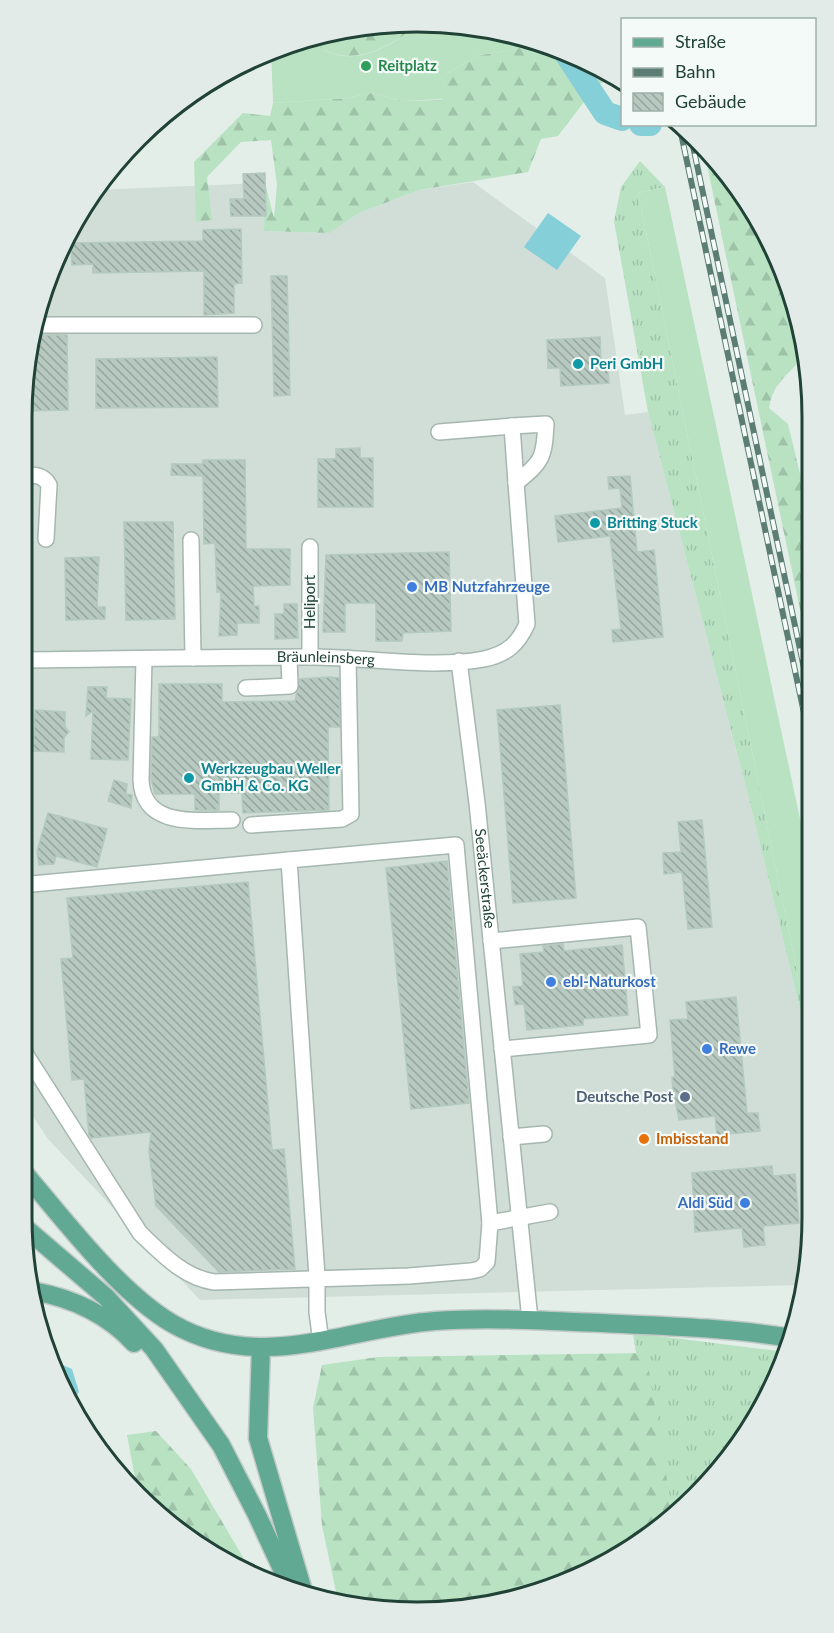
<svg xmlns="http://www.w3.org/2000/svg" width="834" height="1633" font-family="Lato,sans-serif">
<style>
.built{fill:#d0ded7}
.grass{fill:url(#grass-tufts)}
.forest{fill:url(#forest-firs)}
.garden{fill:#b9e2c3}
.water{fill:#85cfd9}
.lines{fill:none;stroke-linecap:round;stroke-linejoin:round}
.river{stroke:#85cfd9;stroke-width:24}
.building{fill:url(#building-back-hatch);stroke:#b4c9bf;stroke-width:1.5}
.minor-casing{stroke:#a5b7b0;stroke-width:18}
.major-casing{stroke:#c1cac7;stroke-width:21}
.minor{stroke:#fff;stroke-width:15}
.major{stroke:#62a994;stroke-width:18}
.rail-casing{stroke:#5b7d73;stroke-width:6}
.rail{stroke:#f4faf7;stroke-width:4;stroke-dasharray:11;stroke-linecap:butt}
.leisure-dot{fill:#2e9e5b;stroke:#f4faf7;stroke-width:2}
.culture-dot{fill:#0f9aa8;stroke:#f4faf7;stroke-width:2}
.shop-dot{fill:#3f7fe0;stroke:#f4faf7;stroke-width:2}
.service-dot{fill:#5c6f8a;stroke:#f4faf7;stroke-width:2}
.food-dot{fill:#e8710a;stroke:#f4faf7;stroke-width:2}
.labels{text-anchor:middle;stroke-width:4.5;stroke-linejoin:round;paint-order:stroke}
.leisure-label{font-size:15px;font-weight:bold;fill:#27864d;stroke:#f4faf7;text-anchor:start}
.culture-label{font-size:15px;font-weight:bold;fill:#0d838f;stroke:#f4faf7;text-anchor:start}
.shop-label{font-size:15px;font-weight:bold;fill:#366cbe;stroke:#f4faf7;text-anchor:start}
.street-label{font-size:15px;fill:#204237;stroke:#f4faf7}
.service-label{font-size:15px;font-weight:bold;fill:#4e5e75;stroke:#f4faf7;text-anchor:end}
.food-label{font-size:15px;font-weight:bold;fill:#c56008;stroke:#f4faf7;text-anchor:start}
.rim{fill:none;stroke:#204237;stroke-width:3}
</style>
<defs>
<pattern id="grass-tufts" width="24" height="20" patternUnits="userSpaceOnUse" patternTransform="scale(1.5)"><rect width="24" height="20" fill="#b9e2c3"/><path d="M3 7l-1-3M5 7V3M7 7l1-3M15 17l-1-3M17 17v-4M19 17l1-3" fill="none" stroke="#9fc3a8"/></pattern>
<pattern id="forest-firs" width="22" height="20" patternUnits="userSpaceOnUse" patternTransform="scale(1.5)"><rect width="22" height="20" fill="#b9e2c3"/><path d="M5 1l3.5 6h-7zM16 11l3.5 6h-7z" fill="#9fc3a8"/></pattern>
<pattern id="building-back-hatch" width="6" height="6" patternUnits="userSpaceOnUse" patternTransform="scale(1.5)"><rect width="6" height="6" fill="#b7c9c1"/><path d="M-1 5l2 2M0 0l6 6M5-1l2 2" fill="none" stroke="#94a59e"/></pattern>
</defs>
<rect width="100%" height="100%" fill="#e3eee9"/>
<!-- built -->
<path class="built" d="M473 182 605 278 625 415 648 412 749 799 812 1058V1242L805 1285 200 1300 48 1139 21 1098 22 391 35 314 62 242 94 190 265 183 264 231 328 233 359 213 419 190Z"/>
<!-- grass -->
<path class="grass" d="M640 161 665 187 638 193 812 1045V1058L749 799 648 412 614 221 621 187Z
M633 1333 787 1352 772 1391 697 1496 662 1524Z"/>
<!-- forest -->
<path class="forest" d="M423 23C384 49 348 74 306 38L366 24Z
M533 40 592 62 615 77 597 85 558 136 541 139 528 172 419 190 359 213 329 233 264 231 265 183 274 218 277 185 271 140 241 142 207 177 212 220 196 222 194 162 243 113 270 116 273 103 347 98 371 93 403 101 442 100 444 75 480 55 517 49Z
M703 146 731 176 783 266 805 348C800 372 775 373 769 408L788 424 810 515V657Z
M646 1353 673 1516 637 1545 569 1582 443 1611 338 1601 322 1526 313 1408 322 1365 378 1357Z
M156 1431 191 1469 250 1569 197 1545 137 1489 127 1435Z"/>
<!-- garden -->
<path class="garden" d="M443 22 520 35 533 40 517 49 480 55 444 75 443 99 403 101 371 93 347 98 273 103 271 50 306 38C336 64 364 60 397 40 405 35 415 25 424 22 430 21 437 22 443 22Z
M665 187 811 870 812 1045 638 193Z"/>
<!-- water -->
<path class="water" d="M548 213 581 236 557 270 524 247Z
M51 1360 72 1369 79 1392 73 1401Z"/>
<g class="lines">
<!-- river -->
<path class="river" d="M565 52 605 113 622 119
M641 124H650"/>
</g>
<!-- building -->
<path class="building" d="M265 173 266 216H231L230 199H244L243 174Z
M241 229 242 283 234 284V313L204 315V271L93 273V264L72 265 71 243 203 241V230Z
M271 276H287L290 395 274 396Z
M31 335H67L68 410 22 411V391Z
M600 337 601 361H607L609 383 561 386 560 368H548L547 340Z
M217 357 218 407 96 408V359Z
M360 448V458H373V507H318V459H336V449Z
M203 460H245L246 549H290V585L253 586 254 606H259V623H237V635L219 636 221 592H217L215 543 204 544 203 476 171 475 172 464H203Z
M630 476 637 552 654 550 663 637 613 642 612 630 621 629 610 536 558 542 555 516 622 508 620 488 609 489 608 477Z
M124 522H173L175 619 126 620Z
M449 552 451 631 403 633 402 641H376V603H345V632H323L326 555Z
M99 557 97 607H105V619L66 620 65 558Z
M284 604H297L298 638 275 639V614H284Z
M329 677 339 678 340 727H328L329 810 243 813 242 793H219V810H195V794H155L151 779 152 737H159V684H222V702L295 701 300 679Z
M88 687H107L106 698 131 699 128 760 91 759 93 711 86 716Z
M560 705 576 898 513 903 497 710Z
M35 710 65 712V727L69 732 64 737V752L33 751Z
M114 780 127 784 126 794 132 795 131 808 108 801Z
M48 813 107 829 97 867 56 856 54 864 39 865 37 851Z
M702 820 712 927 688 929 682 872 664 874 663 853 681 852 678 822Z
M447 861 469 1103 411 1109 386 868Z
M248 882 272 1150 284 1149 295 1269 219 1272 156 1206 149 1151 151 1132 91 1138 89 1135 84 1079 72 1080 61 959 73 958 67 898Z
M563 944 564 951 622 945 628 1015 583 1019V1025L527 1030 524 1004 515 1005 513 987 523 986 520 954 544 952 543 946Z
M736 997 747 1113H758L760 1131 717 1135 715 1116 679 1120 673 1090 672 1077H675L670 1020 688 1019 686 1002Z
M772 1166 773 1176 795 1174 799 1223 763 1226 765 1245 744 1247 742 1228 695 1232 692 1173Z"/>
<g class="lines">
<!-- minor casing -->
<g class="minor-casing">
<g id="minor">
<path d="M33 325H254"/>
<path d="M546 424C544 458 543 461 516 483L512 426Z"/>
<path d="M439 432 512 426"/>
<path d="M22 475C33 475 43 474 49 485L46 539"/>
<path d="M191 540 193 658"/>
<path d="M310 657V547"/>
<path d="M144 659 141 780C143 828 196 820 232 820"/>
<path id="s1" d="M22 660C118 659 215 657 312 657 365 657 433 669 484 659 507 654 518 644 527 624L516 483"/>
<path id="s2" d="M459 661 477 803 530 1320"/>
<path d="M246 688 290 686 289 658"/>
<path d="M251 825 342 819 351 814 348 658"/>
<path d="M289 860 456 845 490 1223"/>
<path d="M21 885 289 860 317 1277V1312L321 1342"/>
<path d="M491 941 638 927 649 1035 502 1049"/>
<path d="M21 1047 140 1233C162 1254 183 1277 214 1282L409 1276 471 1271 480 1269 487 1262 490 1223 550 1212"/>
<path d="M511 1137 544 1134"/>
</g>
</g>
<!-- major casing -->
<g class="major-casing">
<path id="major" d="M21 1169C63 1218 118 1292 173 1324 261 1374 344 1328 435 1321 490 1317 547 1321 602 1323 666 1326 729 1328 792 1338
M23 1226 106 1297 154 1349 221 1445 257 1515 291 1588
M33 1291C72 1298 107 1314 134 1343
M261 1347 258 1438 304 1594"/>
</g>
<!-- minor -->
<use href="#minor" class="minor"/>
<!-- major -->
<use href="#major" class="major"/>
<!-- rail casing -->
<g class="rail-casing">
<path id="rail" d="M679 124 811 746
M690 132 811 701"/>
</g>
<!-- rail -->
<use href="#rail" class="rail"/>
</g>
<!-- markers -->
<circle class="leisure-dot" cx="366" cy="66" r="6"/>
<g class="culture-dot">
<circle cx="578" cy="364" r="6"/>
<circle cx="595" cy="523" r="6"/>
<circle cx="189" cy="778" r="6"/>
</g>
<g class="shop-dot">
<circle cx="412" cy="587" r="6"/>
<circle cx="551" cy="982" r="6"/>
<circle cx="707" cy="1049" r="6"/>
<circle cx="745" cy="1203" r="6"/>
</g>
<circle class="service-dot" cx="685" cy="1097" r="6"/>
<circle class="food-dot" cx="644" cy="1139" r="6"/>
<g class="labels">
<!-- leisure labels -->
<g class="leisure-label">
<text x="378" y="71">Reitplatz</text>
</g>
<!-- culture labels -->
<g class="culture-label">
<text x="590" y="369">Peri GmbH</text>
<text x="607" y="528">Britting Stuck</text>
<text x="201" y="774">Werkzeugbau Weller<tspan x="201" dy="17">GmbH &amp; Co. KG</tspan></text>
</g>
<!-- shop labels -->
<g class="shop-label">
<text x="424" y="592">MB Nutzfahrzeuge</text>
<text x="563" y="987">ebl-Naturkost</text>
<text x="719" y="1054">Rewe</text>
<text x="733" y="1208" text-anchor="end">Aldi Süd</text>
</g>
<!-- street labels -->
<g class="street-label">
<text transform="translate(310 602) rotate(-90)" y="5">Heliport</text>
<text dy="5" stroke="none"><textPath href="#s1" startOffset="304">Bräunleinsberg</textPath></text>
<text dy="5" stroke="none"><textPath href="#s2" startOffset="219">Seeäckerstraße</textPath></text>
</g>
<!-- service labels -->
<g class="service-label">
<text x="673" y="1102">Deutsche Post</text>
</g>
<!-- food labels -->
<g class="food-label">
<text x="656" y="1144">Imbisstand</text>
</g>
</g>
<!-- crop -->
<path d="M0 0H834V1633H0ZM417 32H417A385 385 0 0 1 802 417V1217A385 385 0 0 1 417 1602H417A385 385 0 0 1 32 1217V417A385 385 0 0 1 417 32Z" fill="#e3ebe8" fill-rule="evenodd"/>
<path class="rim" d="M417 32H417A385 385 0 0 1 802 417V1217A385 385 0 0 1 417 1602H417A385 385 0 0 1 32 1217V417A385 385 0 0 1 417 32Z"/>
<!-- legend -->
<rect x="621" y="18" width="195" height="108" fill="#f4faf7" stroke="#9fb0aa" stroke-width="1.5"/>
<rect x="633" y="38" width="30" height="9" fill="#62a994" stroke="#9fb0aa" stroke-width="1.5"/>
<text x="675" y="48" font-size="18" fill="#204237">Straße</text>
<rect x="633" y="68" width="30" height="9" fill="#5b7d73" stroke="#9fb0aa" stroke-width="1.5"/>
<text x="675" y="78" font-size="18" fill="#204237">Bahn</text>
<rect x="633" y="93" width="30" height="18" fill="url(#building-back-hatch)" stroke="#9fb0aa" stroke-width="1.5"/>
<text x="675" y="108" font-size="18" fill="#204237">Gebäude</text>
</svg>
